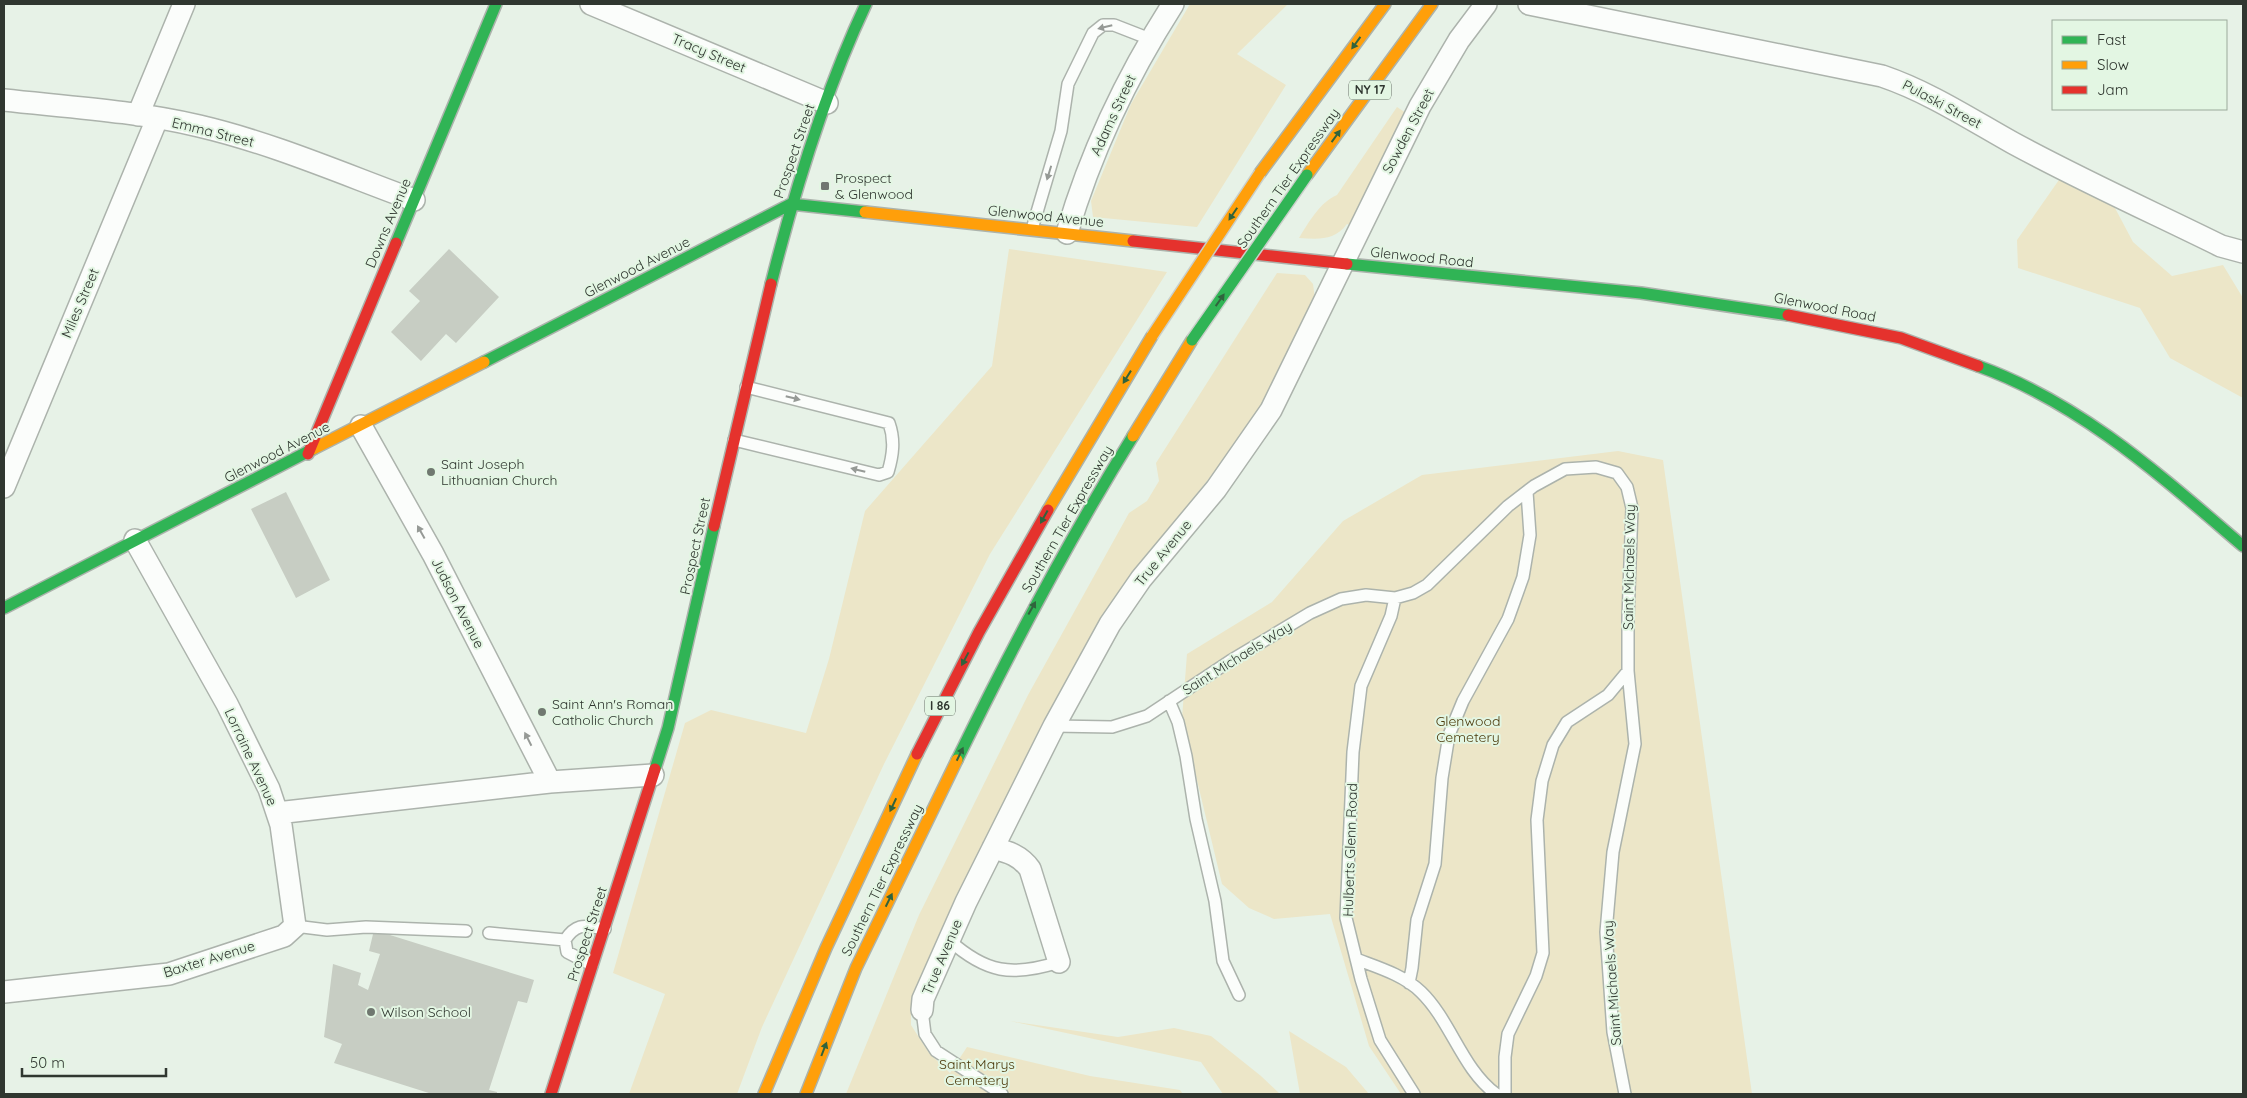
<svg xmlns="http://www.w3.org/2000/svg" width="2247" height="1098" font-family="Quicksand,sans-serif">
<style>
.green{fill:#ece6c8}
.building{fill:#c7cdc3}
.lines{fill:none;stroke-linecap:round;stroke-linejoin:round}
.lane-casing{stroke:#acb3ac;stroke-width:14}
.street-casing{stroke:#acb3ac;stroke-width:24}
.fast-casing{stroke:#acb3ac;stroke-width:14}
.slow-casing{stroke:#acb3ac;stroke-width:14}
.jam-casing{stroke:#acb3ac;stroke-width:14}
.lane{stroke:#fbfdfb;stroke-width:11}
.street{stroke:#fbfdfb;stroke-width:21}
.fast{stroke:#30b455;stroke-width:11}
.slow{stroke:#ff9f0a;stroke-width:11}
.jam{stroke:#e5322d;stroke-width:11}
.fast-bridge-casing{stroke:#c9cec9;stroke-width:14;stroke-linecap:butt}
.slow-bridge-casing{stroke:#c9cec9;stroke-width:14;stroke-linecap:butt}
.fast-bridge{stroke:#30b455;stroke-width:11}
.slow-bridge{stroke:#ff9f0a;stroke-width:11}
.oneway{fill:#969a96}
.oneway2{fill:#30633d}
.poi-dot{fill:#707870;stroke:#e3f6e3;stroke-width:2}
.labels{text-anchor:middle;stroke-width:4;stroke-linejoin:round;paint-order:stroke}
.shield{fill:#e3f6e3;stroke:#667066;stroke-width:1}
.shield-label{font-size:12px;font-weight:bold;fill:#303730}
.street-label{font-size:14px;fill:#303730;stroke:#e3f6e3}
.poi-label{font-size:14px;fill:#303730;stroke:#e3f6e3;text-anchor:start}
.park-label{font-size:14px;fill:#4d3b0d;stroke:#e3f6e3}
</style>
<rect width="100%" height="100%" fill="#e7f2e7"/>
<!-- green -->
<path class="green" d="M1190 4H1288L1237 54 1286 85 1197 227 1093 217 1091 201 1131 104Z
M1397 107 1406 113 1350 225 1347 224C1334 241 1319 239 1299 238 1309 222 1320 202 1337 195Z
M2061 177 2115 208 2133 242 2172 276 2223 265 2243 298V398L2170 358 2140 308 2018 268 2017 240Z
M1009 249 1167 272 990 554 884 764 762 1027 737 1094H629L665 994 613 973 685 723 711 710 806 733 829 659 865 511 992 366Z
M1277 273 1305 275 1313 284 1315 299 1254 422 1148 555 1035 743 911 1005V1025L929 1053 950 1073 967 1047 1090 1076 1180 1090 1183 1094H846L919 915 1028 695 1129 513 1147 501 1159 481 1156 463Z
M1618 451 1663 460 1752 1094H1401L1369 1046 1330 914 1274 919 1249 908 1222 884 1182 718 1187 654 1272 602 1343 521 1422 475Z
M1010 1021 1118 1037 1174 1028 1211 1036 1261 1076 1280 1094H1223L1201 1062Z
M1289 1031 1346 1067 1369 1094H1300Z"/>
<!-- building -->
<path class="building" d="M449 249 499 297 456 343 446 334 421 361 391 332 420 301 409 291Z
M286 492 330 580 296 598 251 509Z
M374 930 534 980 527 1003 518 1001 489 1090 497 1092V1094H432L334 1063 342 1044 324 1037 333 964 361 973 358 985 368 990 380 954 369 951Z"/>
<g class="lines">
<!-- lane casing -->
<g class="lane-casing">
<path id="lane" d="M1032 229 1061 131 1068 84 1093 33 1103 25H1114L1150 39
M734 440 879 475 888 472C893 455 895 440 889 423L746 387
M1395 598 1391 616 1361 686 1353 752 1346 918 1361 979 1380 1040 1414 1094
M1169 701 1178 722 1186 756 1196 819 1215 901 1223 961 1239 995
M1054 726 1112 727 1147 716 1230 661 1310 613 1341 599 1366 595 1395 598 1413 593 1427 585 1508 506 1534 486 1565 469 1596 467 1617 473 1627 487 1632 508 1628 618V671L1635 744 1613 852 1606 932 1613 1032 1625 1094
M295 926 327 930 366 927 466 931
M489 933 565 940 567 952 592 965
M565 940C577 922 585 926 605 929
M949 940C986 973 1012 977 1059 962
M1356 959C1377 967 1404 975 1421 992 1451 1021 1462 1069 1496 1094
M1409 983 1412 968 1417 920 1435 864 1442 778 1449 735 1463 701 1508 619 1523 577 1530 535 1527 492
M922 1010 925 1034 936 1051 1002 1094
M1505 1094V1057L1508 1034 1536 976 1543 953 1537 820 1542 781 1553 745 1567 722 1608 695 1628 671"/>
</g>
<!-- street casing -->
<g class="street-casing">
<path id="street" d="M591 4 827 103
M1529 4 1882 76C1929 92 1970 119 2013 143 2081 180 2152 212 2221 246L2243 252
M4 100C68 107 135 111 199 126 272 143 343 174 414 200
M138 115 184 4
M1067 233C1091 151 1127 76 1173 4
M361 426 433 554 550 782
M4 487 157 119
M277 813 550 782 653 775
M993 848C1008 852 1020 855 1030 869L1059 962
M4 992 169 974 284 936 295 926 281 825 269 789 227 704 135 540
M922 1010 923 999 966 902 1054 726 1110 624 1141 579 1216 489 1271 410 1420 106 1459 40 1486 4"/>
</g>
<!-- fast casing -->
<g class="fast-casing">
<path id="fast" d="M396 243 496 4
M1347 264 1641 293 1788 315
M771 284C795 189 824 93 866 4
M484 362 791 204 865 212
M1978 366C2081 403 2161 476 2243 546
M4 608 313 449
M957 760C1011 649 1068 541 1133 436
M655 769 668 728 714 526"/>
</g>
<!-- slow casing -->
<g class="slow-casing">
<path id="slow" d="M1260 173 1385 4
M1307 175 1432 4
M865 212 1133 241
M1133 436 1192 340
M313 449 484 362
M1048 510 1152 336
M764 1094 826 948 917 754
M806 1094 856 968 957 760"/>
</g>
<!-- jam casing -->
<g class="jam-casing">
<path id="jam" d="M1133 241 1347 264
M1788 315 1901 338 1978 366
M308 454 396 243
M714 526 771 284
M917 754 979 632 1048 510
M551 1094 655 769"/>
</g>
<!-- lane -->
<use href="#lane" class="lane"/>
<!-- street -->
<use href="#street" class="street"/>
<!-- fast -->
<use href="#fast" class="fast"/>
<!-- slow -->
<use href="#slow" class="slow"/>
<!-- jam -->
<use href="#jam" class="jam"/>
<!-- fast-bridge casing -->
<g class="fast-bridge-casing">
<path id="fast-bridge" d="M1192 340 1307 175"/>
</g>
<!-- slow-bridge casing -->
<g class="slow-bridge-casing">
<path id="slow-bridge" d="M1152 336 1260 173"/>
</g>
<!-- fast-bridge -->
<use href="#fast-bridge" class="fast-bridge"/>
<!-- slow-bridge -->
<use href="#slow-bridge" class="slow-bridge"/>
</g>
<!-- one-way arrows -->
<defs><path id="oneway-solid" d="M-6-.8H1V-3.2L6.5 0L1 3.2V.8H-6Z" transform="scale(1.25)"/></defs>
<g class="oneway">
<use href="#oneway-solid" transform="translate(1105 27) rotate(166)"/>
<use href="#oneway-solid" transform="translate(1049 173) rotate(107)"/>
<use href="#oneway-solid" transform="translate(793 398) rotate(14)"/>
<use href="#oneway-solid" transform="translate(858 470) rotate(-166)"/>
<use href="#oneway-solid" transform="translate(421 532) rotate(-119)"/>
<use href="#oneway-solid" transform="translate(528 739) rotate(-117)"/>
</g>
<g class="oneway2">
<use href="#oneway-solid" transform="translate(1356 43) rotate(126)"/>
<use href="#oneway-solid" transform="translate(1336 136) rotate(-54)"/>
<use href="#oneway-solid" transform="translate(1233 214) rotate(124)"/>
<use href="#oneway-solid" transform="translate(1220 300) rotate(-55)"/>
<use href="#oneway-solid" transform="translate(1127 377) rotate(122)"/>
<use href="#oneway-solid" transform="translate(1044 517) rotate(119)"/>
<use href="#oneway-solid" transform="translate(1032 608) rotate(-61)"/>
<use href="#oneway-solid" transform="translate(965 659) rotate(118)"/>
<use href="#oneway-solid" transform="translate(960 754) rotate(-64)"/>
<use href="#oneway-solid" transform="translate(893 805) rotate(115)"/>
<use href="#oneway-solid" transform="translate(889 900) rotate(-64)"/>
<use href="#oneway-solid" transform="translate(824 1049) rotate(-69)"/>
</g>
<!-- markers -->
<g class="poi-dot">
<rect x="820" y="181" width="10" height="10" rx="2.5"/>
<circle cx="431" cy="472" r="5"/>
<circle cx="542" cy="712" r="5"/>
<circle cx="371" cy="1012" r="5"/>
</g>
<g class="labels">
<!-- shield labels -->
<g class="shield">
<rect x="1349" y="80.5" width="42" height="19" rx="4"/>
<rect x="925" y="696.5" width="30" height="19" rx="4"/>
</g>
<g class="shield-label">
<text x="1370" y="94">NY 17</text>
<text x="940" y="710">I 86</text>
</g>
<!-- street labels -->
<g class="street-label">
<text transform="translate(709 53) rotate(23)" y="5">Tracy Street</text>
<text transform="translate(1942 104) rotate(28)" y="5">Pulaski Street</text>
<text transform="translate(1113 115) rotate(-65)" y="5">Adams Street</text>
<text transform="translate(1408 131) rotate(-62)" y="5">Sowden Street</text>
<text transform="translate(213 132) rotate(14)" y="5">Emma Street</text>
<text transform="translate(794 151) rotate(-71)" y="5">Prospect Street</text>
<text transform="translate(1288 178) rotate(-55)" y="5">Southern Tier Expressway</text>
<text transform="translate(1046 216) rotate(6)" y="5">Glenwood Avenue</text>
<text transform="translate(388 223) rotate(-67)" y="5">Downs Avenue</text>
<text transform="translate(1422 257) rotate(6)" y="5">Glenwood Road</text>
<text transform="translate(637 267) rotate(-27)" y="5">Glenwood Avenue</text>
<text transform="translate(80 303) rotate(-67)" y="5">Miles Street</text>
<text transform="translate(1825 307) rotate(11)" y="5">Glenwood Road</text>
<text transform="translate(277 452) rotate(-27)" y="5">Glenwood Avenue</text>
<text transform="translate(1067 519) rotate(-60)" y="5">Southern Tier Expressway</text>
<text transform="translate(695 546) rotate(-78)" y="5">Prospect Street</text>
<text transform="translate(1163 553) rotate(-51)" y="5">True Avenue</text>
<text transform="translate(1629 567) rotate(-89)" y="5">Saint Michaels Way</text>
<text transform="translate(458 603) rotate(63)" y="5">Judson Avenue</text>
<text transform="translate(1237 658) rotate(-32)" y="5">Saint Michaels Way</text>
<text transform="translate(251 757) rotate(65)" y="5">Lorraine Avenue</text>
<text transform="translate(1350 850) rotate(-88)" y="5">Hulberts Glenn Road</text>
<text transform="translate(882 880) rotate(-64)" y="5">Southern Tier Expressway</text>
<text transform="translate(587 934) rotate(-72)" y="5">Prospect Street</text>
<text transform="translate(942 957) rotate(-67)" y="5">True Avenue</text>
<text transform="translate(209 959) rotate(-17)" y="5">Baxter Avenue</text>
<text transform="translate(1612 983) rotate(-94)" y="5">Saint Michaels Way</text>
</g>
<!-- poi labels -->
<g class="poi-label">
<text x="835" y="183">Prospect<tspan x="835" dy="16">&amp; Glenwood</tspan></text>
<text x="441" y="469">Saint Joseph<tspan x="441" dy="16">Lithuanian Church</tspan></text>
<text x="552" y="709">Saint Ann's Roman<tspan x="552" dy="16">Catholic Church</tspan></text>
<text x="381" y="1017">Wilson School</text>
</g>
<!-- park labels -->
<g class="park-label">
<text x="1468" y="726">Glenwood<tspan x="1468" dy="16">Cemetery</tspan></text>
<text x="977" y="1069">Saint Marys<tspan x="977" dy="16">Cemetery</tspan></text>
</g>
</g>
<!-- border -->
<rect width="2247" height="1098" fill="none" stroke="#303730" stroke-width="10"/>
<!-- legend -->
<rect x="2052" y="20" width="175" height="90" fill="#e3f6e3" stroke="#9baa9b"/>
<rect x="2062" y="36" width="25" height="8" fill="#30b455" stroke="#9baa9b"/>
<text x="2097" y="45" font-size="15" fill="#303730">Fast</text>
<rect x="2062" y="61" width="25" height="8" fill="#ff9f0a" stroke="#9baa9b"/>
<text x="2097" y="70" font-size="15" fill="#303730">Slow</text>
<rect x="2062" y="86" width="25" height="8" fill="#e5322d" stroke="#9baa9b"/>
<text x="2097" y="95" font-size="15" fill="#303730">Jam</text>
<!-- scale -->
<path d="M22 1068v8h144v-8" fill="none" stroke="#303730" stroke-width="2.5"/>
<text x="30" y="1068" font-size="15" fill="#303730" stroke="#e3f6e3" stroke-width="4" paint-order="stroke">50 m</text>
</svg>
